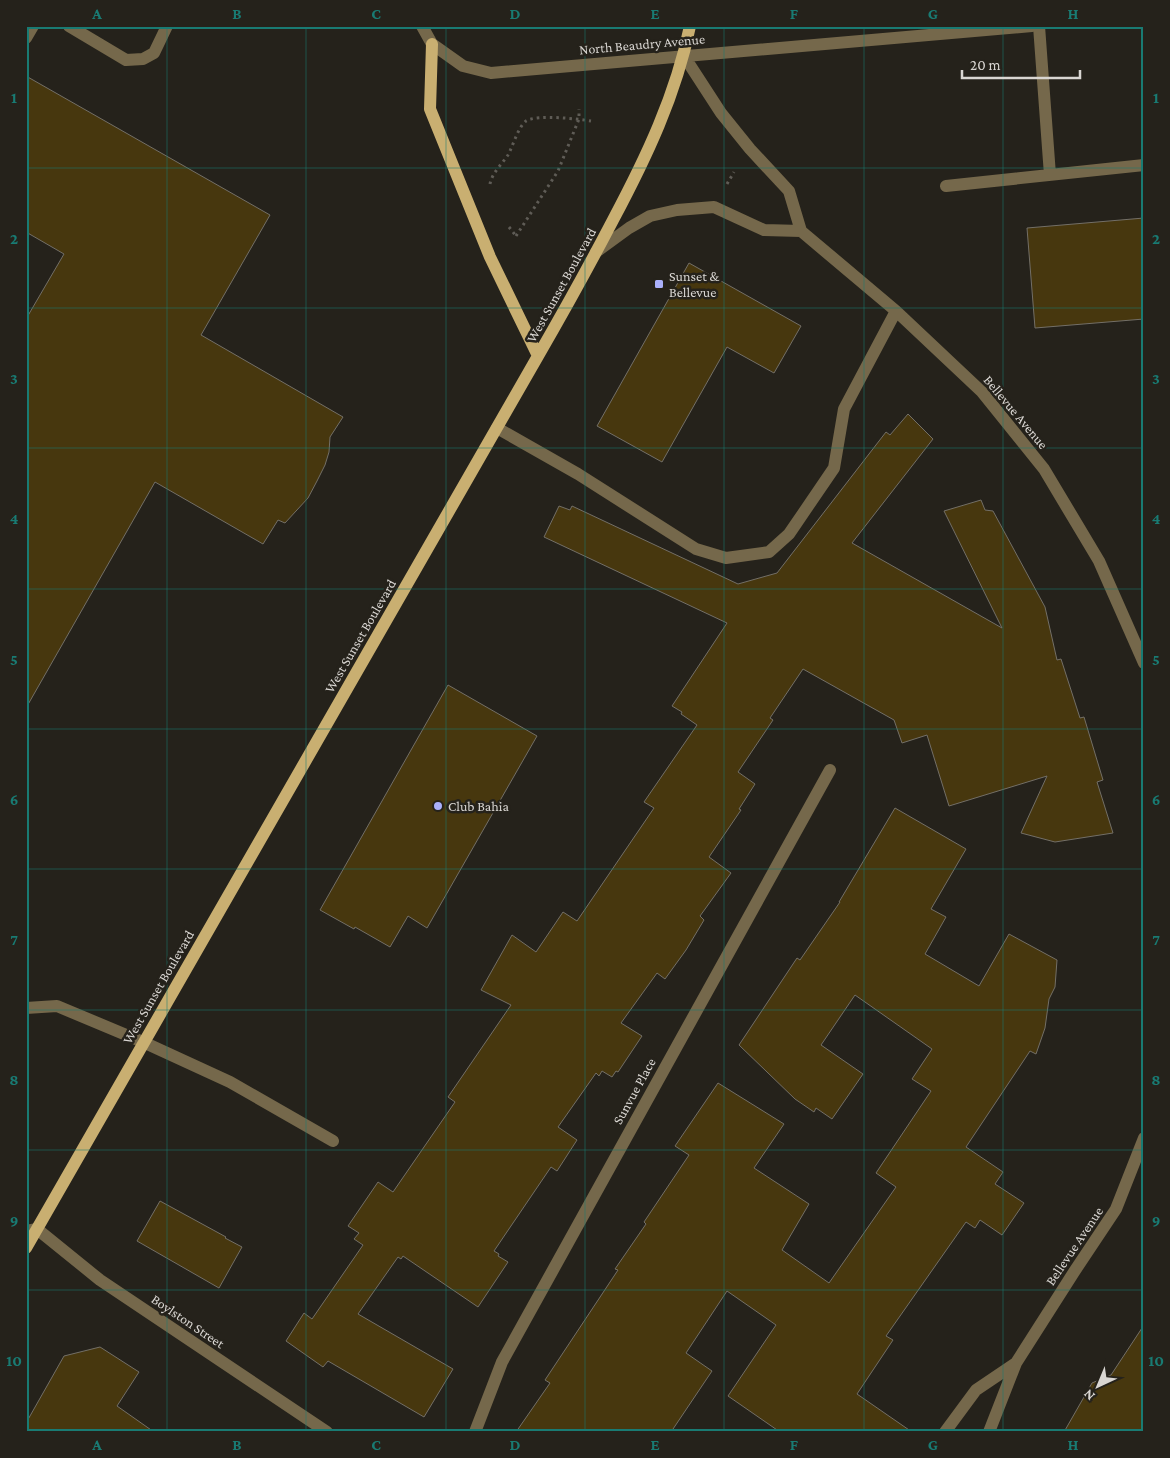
<svg xmlns="http://www.w3.org/2000/svg" width="1170" height="1458" font-family="'Crimson Pro',serif">
<style>
.building{fill:#47370e;stroke:#736f67}
.lines{fill:none;stroke-linecap:round;stroke-linejoin:round}
.path{stroke:#5f5c56;stroke-width:3;stroke-dasharray:2.5 4;stroke-linecap:butt}
.minor{stroke:#75684b;stroke-width:12}
.major{stroke:#c9af71;stroke-width:12}
.grid{fill:none;stroke:#197b73;stroke-width:1;stroke-opacity:0.55}
.poi-dot{fill:#aab0fb;stroke:#25221b;stroke-width:2}
.labels{text-anchor:middle;stroke-width:5;stroke-linejoin:round;paint-order:stroke}
.street-label{font-size:14px;fill:#d9d6d2;stroke:#25221b}
.poi-label{font-size:14px;fill:#d9d6d2;stroke:#25221b;text-anchor:start}
.neatline{fill:none;stroke:#197b73;stroke-width:2}
.grid-label{font-size:16px;text-anchor:middle;font-weight:bold;fill:#197b73}
</style>
<rect width="100%" height="100%" fill="#25221b"/>
<!-- building -->
<path class="building" d="M26 76 270 215 201 335 343 417 330 437 329 452 325 465 317 481 308 498 285 523 278 520 263 544 155 482 26 708V319L64 254 26 232Z
M1144 218V319L1035 328 1027 228Z
M689 263 801 326 774 373 727 347 662 462 597 426Z
M908 414 933 439 852 543 1002 628 944 511 981 500 985 510 993 511 1045 607 1057 660 1061 659 1080 718 1084 717 1103 780 1097 782 1113 833 1055 842 1021 833 1047 776 949 806 927 735 902 743 894 720 803 669 770 718 773 720 738 772 755 784 739 809 741 810 709 857 731 873 700 916 704 920 686 950 665 979 657 973 621 1023 642 1036 618 1072 616 1071 612 1077 602 1071 599 1076 596 1073 558 1127 577 1140 557 1171 551 1167 494 1251 499 1254 498 1256 508 1262 478 1307 403 1256 401 1259 398 1257 358 1314 453 1369 424 1417 328 1361 323 1367 286 1341 304 1313 312 1319 363 1245 354 1239 359 1233 348 1226 378 1182 393 1192 455 1102 448 1097 511 1005 481 990 512 935 536 952 563 912 577 921 654 808 644 802 697 725 681 714 682 712 672 706 727 623 544 537 559 506 570 510 572 506 738 584 777 573 886 432 890 435Z
M448 685 537 736 427 928 408 916 390 947 355 927 354 929 320 910Z
M895 808 966 849 931 909 946 917 925 954 979 986 1009 934 1057 960 1055 987 1049 999 1045 1028 1036 1054 1030 1051 966 1147 1003 1172 995 1184 1024 1203 1002 1235 980 1220 975 1228 966 1222 886 1336 893 1340 857 1394 912 1432H780L728 1396 776 1325 727 1291 686 1353 712 1371 671 1432H516L550 1383 545 1380 618 1270 615 1269 646 1224 644 1222 689 1155 675 1146 718 1083 784 1124 754 1168 809 1204 782 1250 829 1283 896 1187 876 1173 931 1091 912 1079 932 1049 855 995 821 1045 863 1074 832 1119 816 1108 814 1112 795 1099 739 1045 797 958 800 960 840 902H839Z
M160 1201 226 1237 225 1238 242 1247 219 1288 137 1241Z
M1144 1325V1432H1064L1092 1383 1111 1375Z
M100 1347 139 1372 117 1406 154 1432H26V1423L64 1356Z"/>
<g class="lines">
<!-- path -->
<path class="path" d="M490 184C492 173 502 164 508 155 513 146 518 127 526 121 537 114 578 119 591 121
M727 184 734 172
M509 227 516 236
M516 236 558 171 579 119V109"/>
<!-- minor -->
<path class="minor" d="M69 26 126 60 143 59 154 53 167 26
M422 26 432 44 463 66 491 73 1032 26
M1039 26 1050 175
M26 38 33 26
M684 56 721 113 750 149 789 191 801 231
M946 186 1144 165
M801 231 896 311 982 392 1044 469 1099 561 1144 663
M596 252 629 228 650 216 677 210 714 207 764 230 801 231
M497 428 578 474 696 549 726 558 769 552 789 534 834 468 844 409 896 311
M26 1008 57 1006 143 1042 230 1082 333 1141
M26 1231 37 1229 100 1280 327 1432
M475 1432 502 1362 830 770
M945 1432 976 1390 1016 1363
M989 1432 1016 1363 1074 1272 1116 1209 1144 1138"/>
<!-- major -->
<path class="major" d="M432 44 430 109 490 257 538 356
M26 1248 538 356C564 311 589 266 613 220 646 158 676 95 690 26"/>
</g>
<!-- grid -->
<path class="grid" d="M167 26V1432M306 26V1432M446 26V1432M585 26V1432M724 26V1432M864 26V1432M1003 26V1432M26 168H1144M26 308H1144M26 448H1144M26 589H1144M26 729H1144M26 869H1144M26 1010H1144M26 1150H1144M26 1290H1144"/>
<!-- markers -->
<g class="poi-dot">
<rect x="654" y="279" width="10" height="10" rx="2.5"/>
<circle cx="438" cy="806" r="5"/>
</g>
<g class="labels">
<!-- street labels -->
<g class="street-label">
<text transform="translate(642 44) rotate(-5)" y="5">North Beaudry Avenue</text>
<text transform="translate(561 285) rotate(-61)" y="5">West Sunset Boulevard</text>
<text transform="translate(1016 412) rotate(50)" y="5">Bellevue Avenue</text>
<text transform="translate(360 636) rotate(-60)" y="5">West Sunset Boulevard</text>
<text transform="translate(158 987) rotate(-60)" y="5">West Sunset Boulevard</text>
<text transform="translate(634 1091) rotate(-61)" y="5">Sunvue Place</text>
<text transform="translate(1074 1246) rotate(-56)" y="5">Bellevue Avenue</text>
<text transform="translate(188 1321) rotate(34)" y="5">Boylston Street</text>
</g>
<!-- poi labels -->
<g class="poi-label">
<text x="669" y="281">Sunset &amp;<tspan x="669" dy="16">Bellevue</tspan></text>
<text x="448" y="811">Club Bahia</text>
</g>
</g>
<!-- border -->
<rect width="1170" height="1458" fill="none" stroke="#25221b" stroke-width="55"/>
<!-- north arrow -->
<g transform="translate(1098 1386) rotate(224)" stroke="#25221b" stroke-width="4" paint-order="stroke">
<path d="M0-4L9 19L0 12L-9 19Z" fill="#d9d6d2"/>
<text y="-8" font-size="14" font-weight="bold" text-anchor="middle" fill="#d9d6d2">N</text>
</g>
<!-- scale -->
<path d="M962 70v8h118v-8" fill="none" stroke="#d9d6d2" stroke-width="2.5"/>
<text x="970" y="70" font-size="15" fill="#d9d6d2" stroke="#25221b" stroke-width="4" paint-order="stroke">20 m</text>
<rect x="28" y="28" width="1114" height="1402" class="neatline"/>
<g class="grid-label">
<text x="97" y="19">A</text>
<text x="237" y="19">B</text>
<text x="376" y="19">C</text>
<text x="515" y="19">D</text>
<text x="655" y="19">E</text>
<text x="794" y="19">F</text>
<text x="933" y="19">G</text>
<text x="1073" y="19">H</text>
<text x="14" y="103">1</text>
<text x="1156" y="103">1</text>
<text x="14" y="244">2</text>
<text x="1156" y="244">2</text>
<text x="14" y="384">3</text>
<text x="1156" y="384">3</text>
<text x="14" y="524">4</text>
<text x="1156" y="524">4</text>
<text x="14" y="665">5</text>
<text x="1156" y="665">5</text>
<text x="14" y="805">6</text>
<text x="1156" y="805">6</text>
<text x="14" y="945">7</text>
<text x="1156" y="945">7</text>
<text x="14" y="1085">8</text>
<text x="1156" y="1085">8</text>
<text x="14" y="1226">9</text>
<text x="1156" y="1226">9</text>
<text x="14" y="1366">10</text>
<text x="1156" y="1366">10</text>
<text x="97" y="1450">A</text>
<text x="237" y="1450">B</text>
<text x="376" y="1450">C</text>
<text x="515" y="1450">D</text>
<text x="655" y="1450">E</text>
<text x="794" y="1450">F</text>
<text x="933" y="1450">G</text>
<text x="1073" y="1450">H</text>
</g>
</svg>
